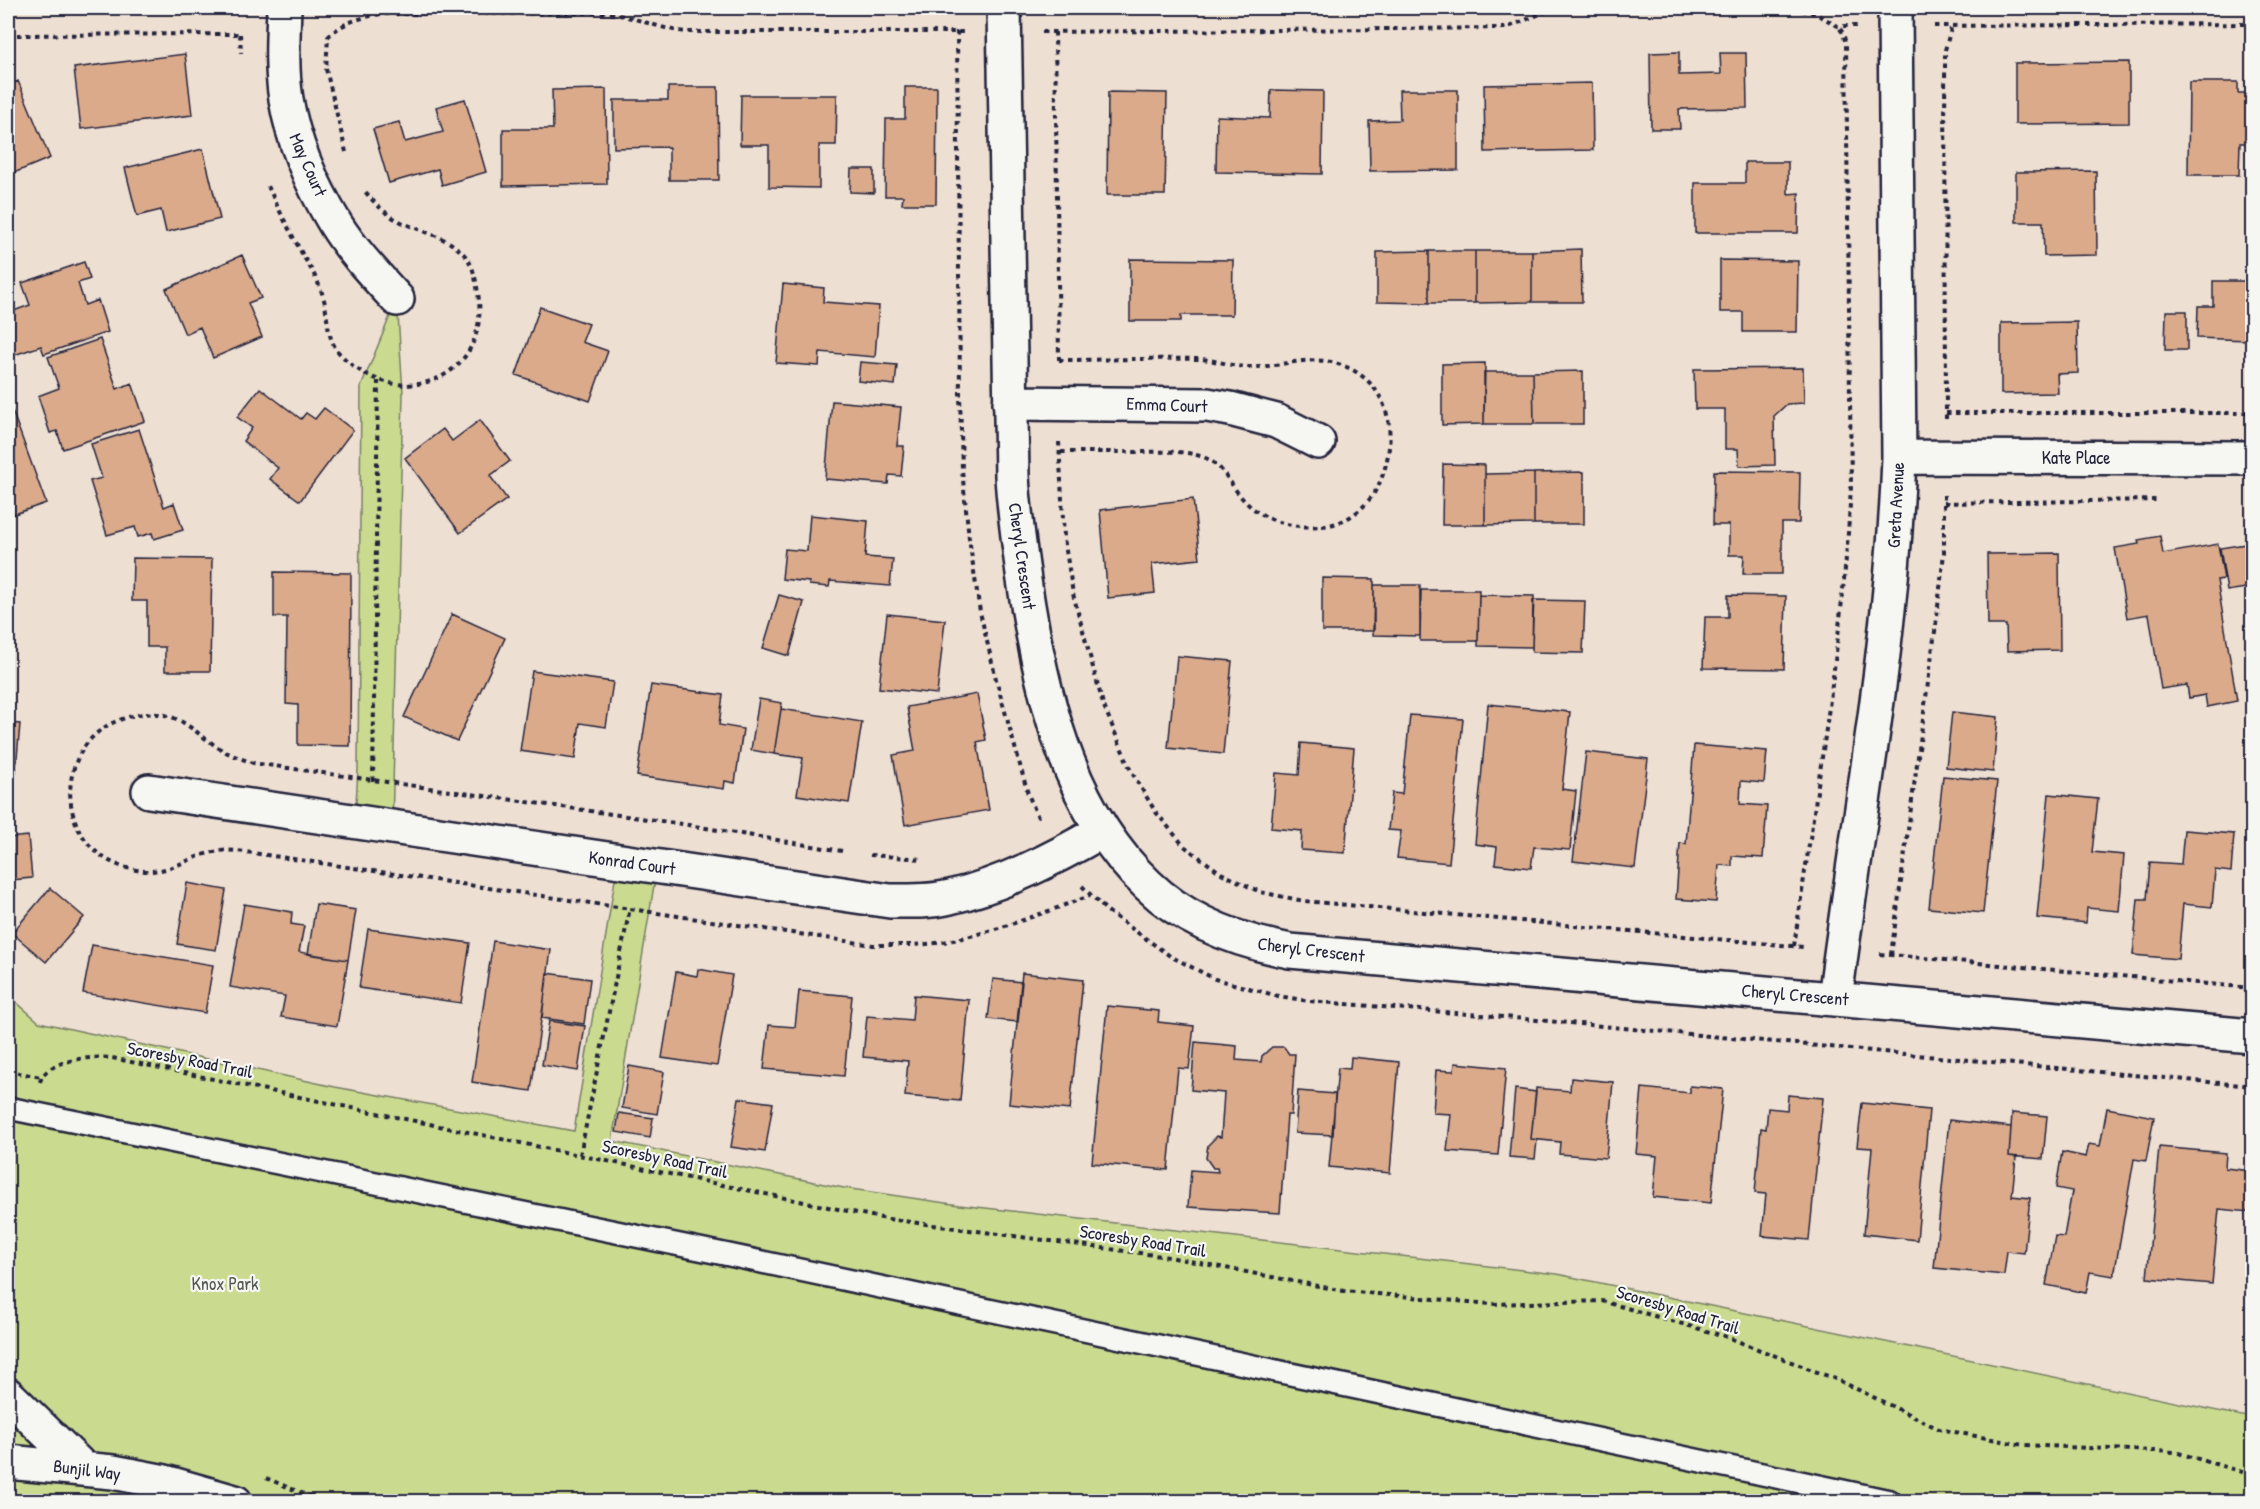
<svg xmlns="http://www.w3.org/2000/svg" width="2260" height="1509" font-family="'Patrick Hand',sans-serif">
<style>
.green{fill:#cadb8f;stroke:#767e65;stroke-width:1.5}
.building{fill:#daaa8b;stroke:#22223b;stroke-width:1.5}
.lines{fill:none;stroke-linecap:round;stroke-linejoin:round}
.service-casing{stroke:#22223b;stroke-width:26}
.minor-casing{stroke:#22223b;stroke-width:38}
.path{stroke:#22223b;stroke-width:4;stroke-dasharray:4.5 4.5;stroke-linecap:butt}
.service{stroke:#f6f6f2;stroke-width:21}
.minor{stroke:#f6f6f2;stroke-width:33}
.labels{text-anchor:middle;stroke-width:4.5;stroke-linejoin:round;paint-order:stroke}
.street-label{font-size:18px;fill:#22223b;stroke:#f6f6f2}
.park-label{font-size:18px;fill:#545a54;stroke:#f6f6f2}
</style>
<rect width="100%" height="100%" fill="#eedfd3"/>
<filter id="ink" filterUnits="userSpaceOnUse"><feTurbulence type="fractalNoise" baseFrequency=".0167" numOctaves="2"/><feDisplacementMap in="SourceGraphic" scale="12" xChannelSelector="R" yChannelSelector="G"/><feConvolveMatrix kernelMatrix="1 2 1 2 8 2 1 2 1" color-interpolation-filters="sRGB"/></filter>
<g filter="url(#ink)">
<!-- green -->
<path class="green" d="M397 299 403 394 392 826 355 821 358 769 361 387Z
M618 861 657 867 612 1141 844 1188 959 1205 1557 1274 2252 1418V1502H15L8 1481V995L39 1022 335 1087 574 1131Z"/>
<!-- building -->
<path class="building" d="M1679 52V75L1721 74 1720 53H1746L1747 108 1679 109 1680 129H1651L1650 53Z
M185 54 192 115 81 129 74 68Z
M2129 62V123L2015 124V63Z
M18 81 50 158 9 175 8 170V86Z
M2189 82H2238V93H2252V143H2240L2239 175H2188Z
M1592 83 1593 150 1485 152 1484 85Z
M668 87H718L719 180H669V147L614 148V100H668Z
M905 87H937L936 204H902L903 196H885L886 119H905Z
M606 89 607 184 503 186V129H553L552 90Z
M1271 90 1323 91 1322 174 1216 172 1217 116 1270 118Z
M1399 90H1458V170L1370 171 1369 121 1400 120Z
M1108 92 1167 93 1165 195H1107Z
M741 95H837L836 145H819V188L769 187V145H740Z
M465 99 486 172 442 185 438 169 389 183 373 129 399 122 405 142 443 132 436 107Z
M203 149 220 219 166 232 161 210 137 216 125 168Z
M1745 162H1788V194L1799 193 1798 233H1695V183H1745Z
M851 169H874V193L850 192Z
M2096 171 2097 255 2044 256 2043 222H2016V172Z
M1581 249 1582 302H1532V251Z
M1429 251V303L1377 302V252Z
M1429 251H1475V303H1429Z
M1475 251H1532V302L1475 303Z
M242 255 261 298 248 303 262 337 213 358 200 327 185 334 166 289Z
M1130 259 1233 260 1232 315H1181V321H1130Z
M1720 260 1798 261 1797 332H1743V312H1720Z
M84 262 90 279 78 283 85 305 98 300 108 332 44 354 41 346 8 357V313L30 305 22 283Z
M2213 281H2252V345H2247V340L2197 338 2198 306H2213Z
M783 284 824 288 823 302 879 306 875 357 820 352 819 366 776 363Z
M540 307 589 324 582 342 608 351 590 401 516 375Z
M2166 311H2187V350H2165Z
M2077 322 2078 373 2057 374 2058 393 2001 394V323Z
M100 339 117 389 132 383 145 421 63 449 57 431 50 433 38 396 59 388 48 357Z
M860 362 897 365 895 385 858 381Z
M1485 363 1484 424 1442 425V364Z
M1803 368 1804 403 1787 404 1774 416 1775 465 1739 466 1738 449H1725V409H1695L1694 369Z
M1583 371V424H1534L1533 372Z
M1484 372H1533L1534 424H1484Z
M260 388 301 419 306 413 315 419 324 408 353 430 300 501 270 479 278 468 243 441 252 428 237 417Z
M832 401 901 407 897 446H904L901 476 889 475 888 484 825 479Z
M10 405 46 503 9 516 8 511V406Z
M480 420 510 461 490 476 507 499 460 533 405 458 443 429 452 441Z
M139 429 164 507 174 503 183 530 154 539 152 533 138 537 135 527 107 535 90 481 102 478 91 444Z
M1443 464 1485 465V525H1442Z
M1714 471 1800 472 1799 523H1782V574H1743L1744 555H1729V525H1713Z
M1584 472V524H1534V473Z
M1534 473V524L1485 525V474Z
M1193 499 1200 559 1152 564 1155 593 1108 598 1100 510Z
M810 515 868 521 865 557 893 559 890 586 830 581 829 587 809 585V582L782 579 785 549 807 551Z
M2160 536 2163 554 2218 544 2224 579 2217 580 2237 701 2207 707 2205 695 2189 698 2187 685 2161 689 2149 614 2127 618 2115 548 2139 544 2138 540Z
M2252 543V587L2227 591 2220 548Z
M2059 553 2060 650 2007 651 2006 625H1988L1987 554Z
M133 558 212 559 210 671H165V647H147V601H132Z
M274 572 351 573 350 746 298 745V705L286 704 287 617H274Z
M1322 578 1374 579V631H1322Z
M1374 585H1420V636L1373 635Z
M1421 590H1479L1478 641H1420Z
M779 595 804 602 789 656 763 648Z
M1479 595 1534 596 1532 647 1478 646Z
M1728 595 1786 596 1784 669 1703 668 1705 617H1728Z
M1533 600 1585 601 1583 653 1532 652Z
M452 614 505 638 457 741 404 717Z
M887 614 945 620 937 694 879 688Z
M1177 656 1232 661 1223 754 1168 748Z
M532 671 613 682 606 727 580 723 575 759 520 751Z
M651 685 723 695 719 725 743 729 735 783 725 781 724 789 637 776Z
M977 694 986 740 977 742 989 810 905 825 893 755 915 751 907 707Z
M759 699 782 703 774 754 751 750Z
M1488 704 1570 712 1562 789 1576 791 1570 850 1534 847 1531 868 1495 864 1497 847 1475 844Z
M781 709 862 722 849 803 797 795 803 758 774 754Z
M1952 712 1998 717 1993 772 1946 767Z
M1410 715 1463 719 1449 863 1397 858 1401 831 1388 830 1392 793 1402 794Z
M8 723 20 724 15 780H8Z
M1301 743 1354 748 1345 853 1301 850 1302 831 1271 828 1276 773 1299 775Z
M1694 745 1767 751 1764 783 1741 781 1740 804 1767 806 1763 858 1732 856V866L1719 865 1716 902 1676 899 1680 843 1686 844Z
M1586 752 1648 759 1635 868 1573 861Z
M1943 776 1997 781 1983 913 1929 908Z
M2049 794 2098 799 2092 852 2124 855 2119 911 2087 908 2086 923 2037 918Z
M2184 830 2234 834 2231 872 2215 870 2212 907 2183 904 2178 959 2133 955 2138 899H2147L2150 862 2181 864Z
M28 836 32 878 11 880 12 888 8 889V838Z
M2252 874V935L2247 934Z
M187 883 226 890 216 950 177 944Z
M50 888 84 917 46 962 12 933Z
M244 904 292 912 291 924 304 926 299 952 348 960 337 1026 281 1017 285 996 230 987Z
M316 904 356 910 348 960 308 954Z
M368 929 470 943 461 1003 359 988Z
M493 941 551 950 531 1091 472 1082Z
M92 945 213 965 205 1013 83 993Z
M698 969 732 975 717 1066 662 1058 676 972 697 976Z
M547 973 590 979 584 1024 542 1018Z
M1022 973 1083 980 1070 1110 1009 1104Z
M993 979 1022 982 1018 1022 988 1019Z
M799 991 852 996 844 1076 764 1069 769 1025 795 1027Z
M914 995 969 1000 960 1101 905 1096 908 1061 863 1057 867 1016 912 1020Z
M1107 1006 1159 1011 1158 1022 1194 1026 1189 1069 1178 1068 1168 1170 1092 1163Z
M549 1021 585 1026 578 1071 542 1065Z
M1195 1042 1237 1046 1236 1060 1261 1062 1262 1056 1272 1047H1284L1289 1054H1295L1291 1115H1287L1280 1213 1188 1207 1191 1170 1218 1172 1217 1168H1213L1206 1158 1208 1145 1217 1136 1221 1137 1224 1093 1191 1090Z
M1351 1057 1399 1062 1390 1173 1329 1167 1338 1068 1350 1069Z
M1455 1063 1506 1068 1498 1155 1447 1151 1451 1114 1433 1113 1436 1070 1454 1071Z
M629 1066 664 1072 657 1114 622 1108Z
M1571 1078 1613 1082 1606 1158 1559 1154 1560 1142 1531 1139 1536 1088 1570 1091Z
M1690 1086 1723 1089 1711 1203 1653 1197 1657 1156 1636 1154 1642 1088 1690 1093Z
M1515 1089 1536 1092 1531 1139 1537 1140 1535 1159 1509 1157Z
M1298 1091 1335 1094 1333 1135 1295 1133Z
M1788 1095 1823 1098 1809 1240 1762 1236 1766 1194 1755 1193 1761 1128 1766 1129 1768 1108 1787 1110Z
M739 1098 773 1103 765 1152 731 1147Z
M1862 1103 1929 1110 1917 1240 1864 1234 1872 1148 1857 1147Z
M2107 1108 2154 1117 2146 1161 2134 1159 2114 1276 2090 1272 2086 1293 2046 1285 2055 1236 2064 1237 2072 1191 2056 1188 2062 1152 2086 1157 2089 1144 2100 1146Z
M619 1113 653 1118 650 1138 616 1132Z
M2012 1113 2047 1116 2043 1159 2009 1156Z
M1949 1120 2011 1127 2009 1156 2016 1157 2012 1196 2030 1198 2024 1253 2007 1251 2004 1275 1934 1268Z
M2159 1147 2226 1153 2225 1168 2252 1171 2250 1212 2219 1209 2212 1284 2147 1278Z"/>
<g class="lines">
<!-- service casing -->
<g class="service-casing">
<path id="service" d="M8 1108 729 1255 1890 1501"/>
</g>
<!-- minor casing -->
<g class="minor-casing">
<path id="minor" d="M284 8C283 37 281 69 286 99 293 142 313 187 336 225 353 252 376 276 397 299
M1004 8 1012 476C1014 511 1019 545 1024 580 1040 687 1066 808 1148 885 1187 923 1238 941 1290 951L2252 1036
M1010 403 1207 405 1230 409 1276 421 1318 442
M1899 457 2252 458
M149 791 890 901C910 901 930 902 950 897 1003 885 1055 858 1102 831
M1835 999C1858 819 1893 639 1899 457L1895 8
M8 1395 83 1468
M8 1462 113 1472 165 1482 235 1502"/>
</g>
<!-- path -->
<path class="path" d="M1793 8 1816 14 1838 26H1857
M1934 26 2252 24
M957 31 960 394 962 470 969 538 980 612 996 679 1028 794 1040 822
M1042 32 1506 28 1550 10 1700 8
M1055 32 1059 360
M240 34 241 53
M8 35 241 34
M346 152 326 69 328 37C342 22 361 18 380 14L607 13C634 16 658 29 686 32H965
M268 186C279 211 292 235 305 259 312 270 319 283 323 296 329 316 325 339 341 355 399 415 492 379 478 293 476 281 474 268 467 258 449 234 416 232 392 217 380 209 372 200 363 189
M1059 360C1106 360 1153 358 1200 359 1217 360 1233 367 1249 367 1276 368 1304 356 1331 362 1387 375 1400 428 1382 477 1373 502 1350 524 1322 526 1290 529 1258 520 1238 493 1227 478 1219 461 1200 456 1181 450 1160 452 1141 452 1114 452 1086 452 1059 452
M1946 413H2252
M1946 419 1945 50 1952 25
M1059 442 1064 538 1073 594 1103 704 1131 771 1155 811 1184 846 1221 873 1260 892 1304 901 1803 947
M1944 503 2156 500
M373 781 378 381
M842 851 682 824 253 763C240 758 227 754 216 746 199 735 185 720 165 715 152 712 138 714 125 718 49 741 53 852 131 869 169 877 181 859 214 852 224 849 236 851 246 852L873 945C896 945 920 946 943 942 993 933 1042 913 1090 896
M870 855 922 859
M1082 886 1106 910 1170 956 1215 979 1278 996 1309 1001 1493 1016 2252 1086
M1794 946C1816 793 1843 640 1851 486L1846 44 1843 33 1838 26
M1880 954 2252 988
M1891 955 1936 624 1944 553V494
M8 1071 41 1077
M40 1082C46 1059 93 1056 112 1058L881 1218 1169 1257 1344 1291 1491 1304 1602 1301 1724 1336 1838 1380 1939 1429 2023 1445 2175 1452 2252 1475
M580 1155 630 908
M266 1478 323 1502"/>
<!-- service -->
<use href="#service" class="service"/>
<!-- minor -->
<use href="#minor" class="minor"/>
</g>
</g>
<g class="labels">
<!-- street labels -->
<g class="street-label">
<text transform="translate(308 165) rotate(66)" y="6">May Court</text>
<text transform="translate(1167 405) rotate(2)" y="6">Emma Court</text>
<text x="2076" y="464">Kate Place</text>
<text transform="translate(1896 505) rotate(-87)" y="6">Greta Avenue</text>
<text transform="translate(1022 556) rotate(82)" y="6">Cheryl Crescent</text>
<text transform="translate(632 863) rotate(8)" y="6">Konrad Court</text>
<text transform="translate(1311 950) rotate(7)" y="6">Cheryl Crescent</text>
<text transform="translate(1795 995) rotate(5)" y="6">Cheryl Crescent</text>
<text transform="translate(190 1060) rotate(11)" y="6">Scoresby Road Trail</text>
<text transform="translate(665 1159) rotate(12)" y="6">Scoresby Road Trail</text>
<text transform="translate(1143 1241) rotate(9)" y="6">Scoresby Road Trail</text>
<text transform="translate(1678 1310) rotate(17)" y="6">Scoresby Road Trail</text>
<text transform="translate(87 1470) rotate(7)" y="6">Bunjil Way</text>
</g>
<!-- park labels -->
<g class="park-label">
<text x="225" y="1290">Knox Park</text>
</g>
</g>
<!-- margin -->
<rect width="2260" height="1509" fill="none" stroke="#f6f6f2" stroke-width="30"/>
<rect x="15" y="15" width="2230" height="1479" fill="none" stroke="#22223b" stroke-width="2" filter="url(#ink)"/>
</svg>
